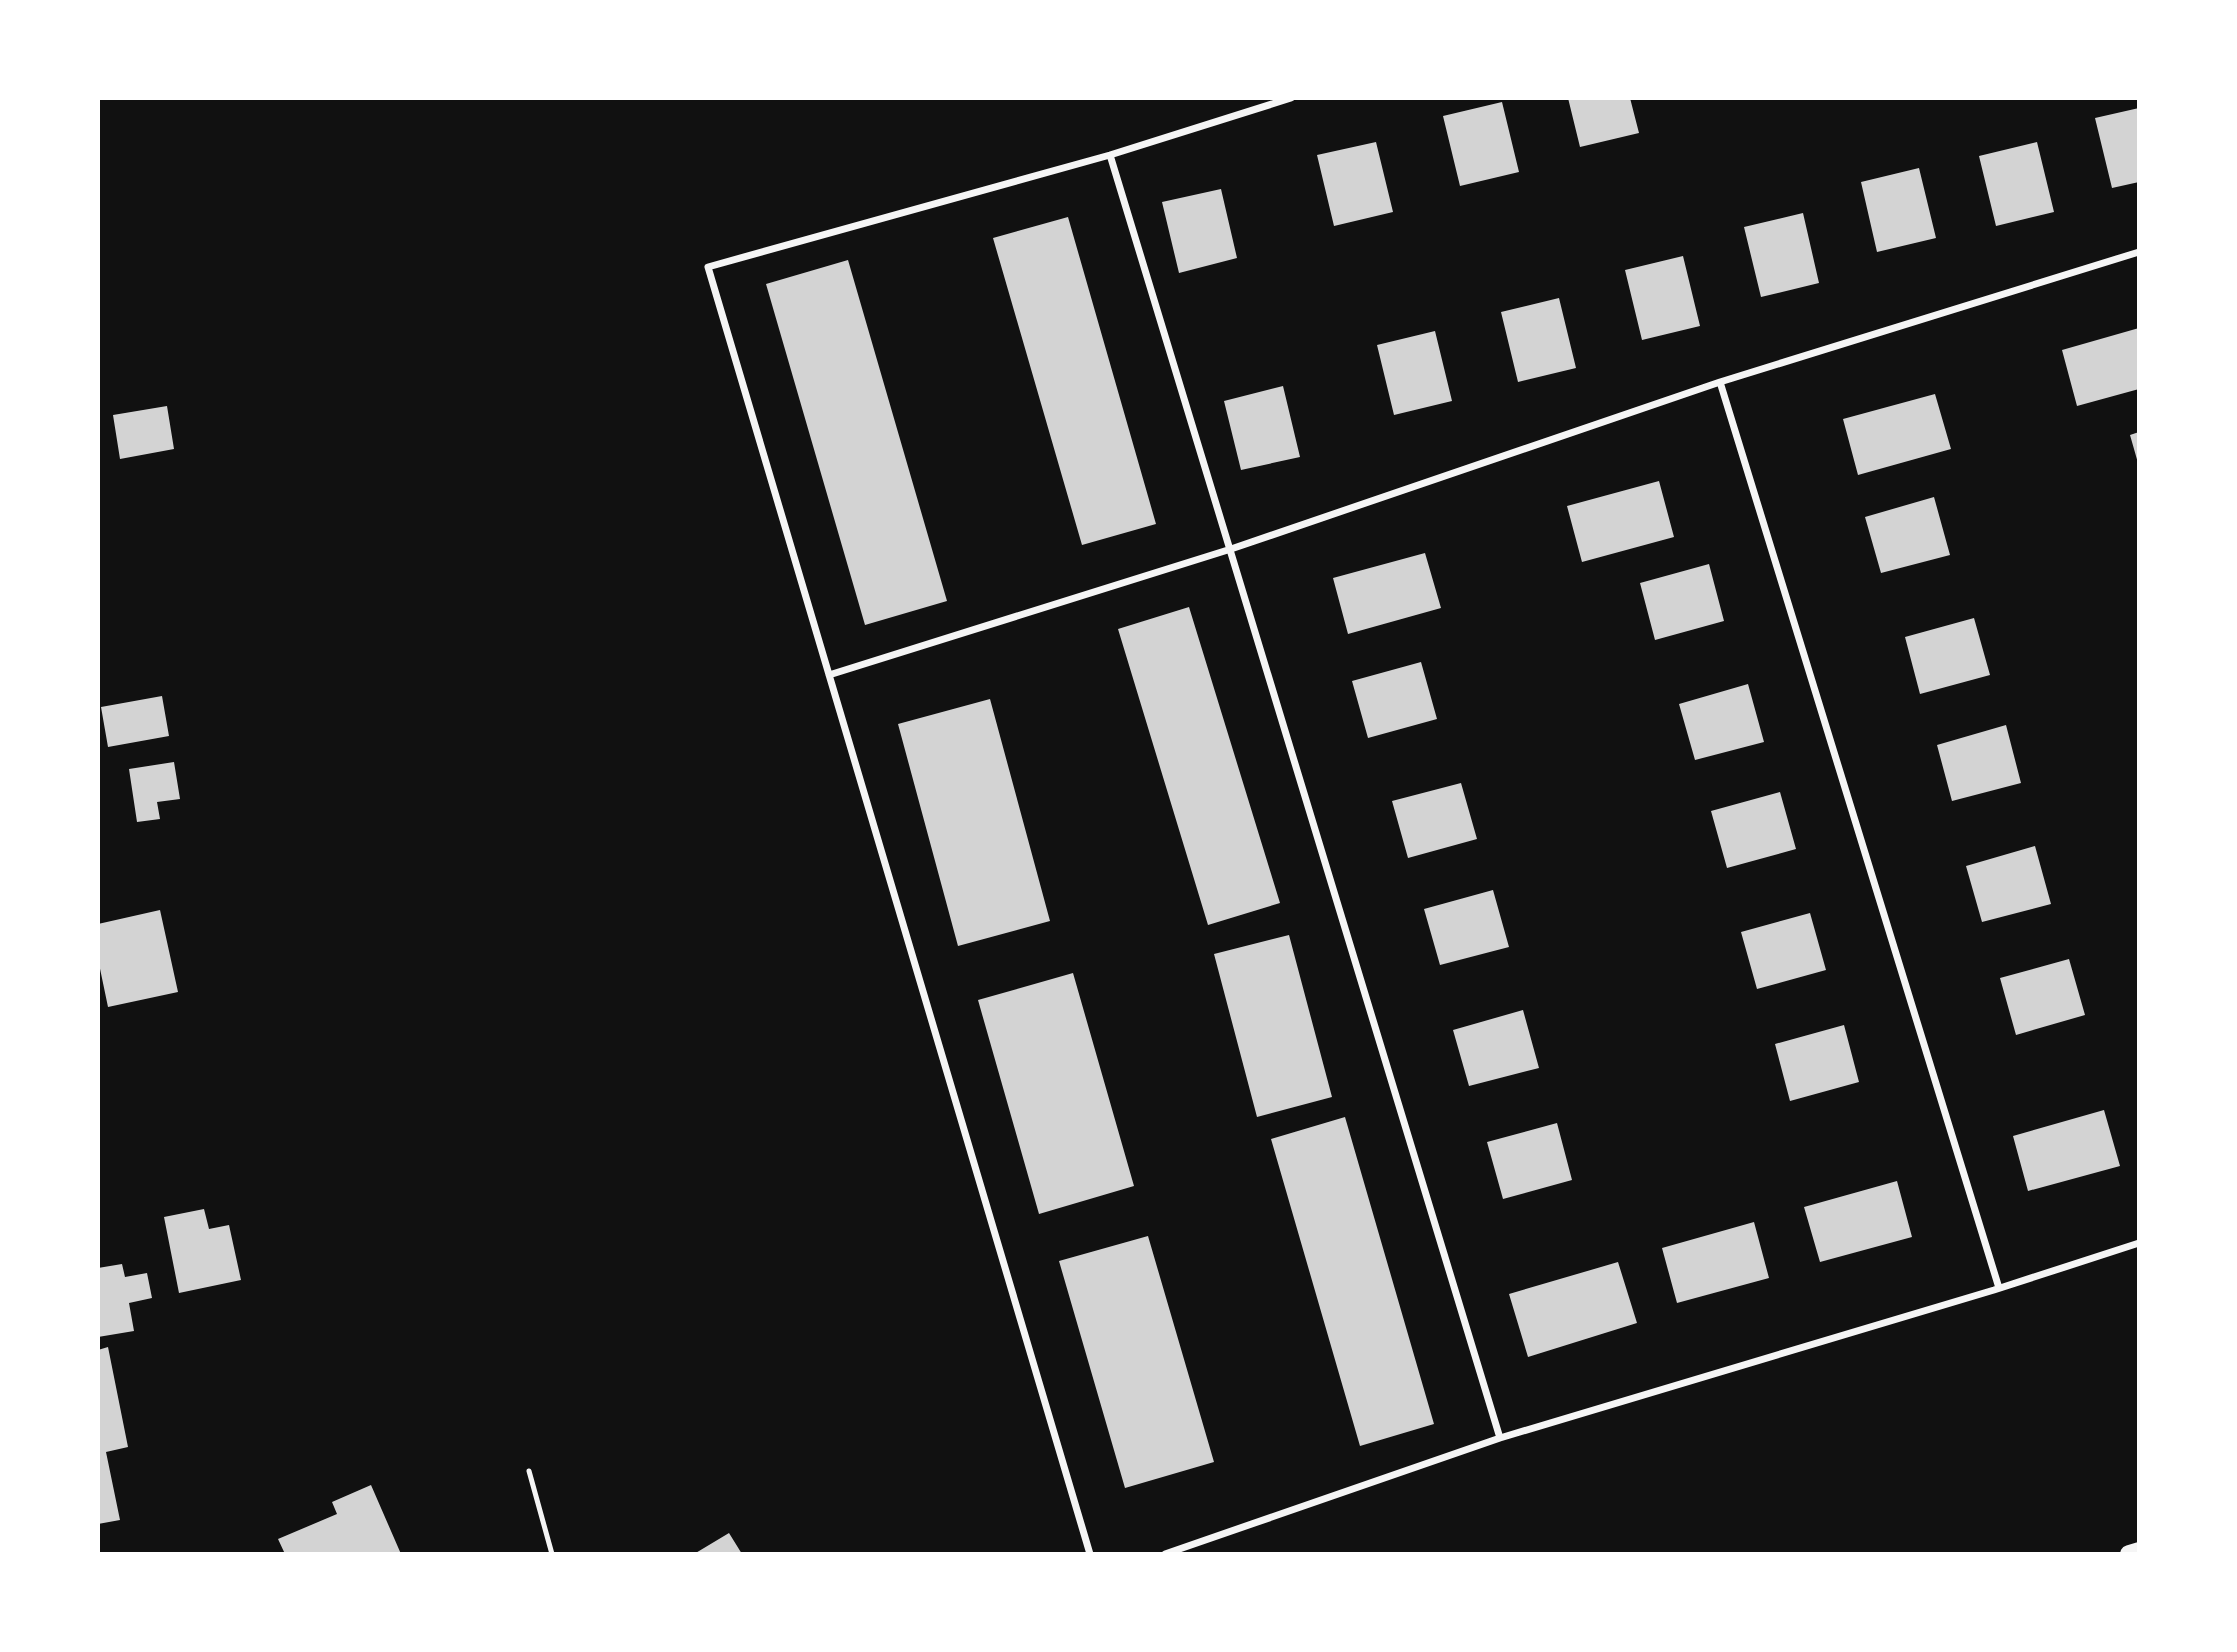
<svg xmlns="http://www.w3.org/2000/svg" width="2237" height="1652" font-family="Roboto,sans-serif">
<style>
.building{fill:#d3d3d3}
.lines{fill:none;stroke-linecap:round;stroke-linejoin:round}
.service{stroke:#f5f5f5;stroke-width:5}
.minor{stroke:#f5f5f5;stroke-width:7}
.primary{stroke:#f5f5f5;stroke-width:18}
</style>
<rect width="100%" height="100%" fill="#111"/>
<!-- building -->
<path class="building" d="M1568 98H1630L1639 133 1580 147Z
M1502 102 1519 172 1460 186 1443 116Z
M2139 108V182L2112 188 2095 118Z
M1376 142 1393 212 1334 226 1317 155Z
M2037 142 2054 212 1996 226 1979 156Z
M1919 168 1936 238 1877 252 1861 182Z
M1221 189 1237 258 1179 273 1162 202Z
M1803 213 1819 283 1761 297 1744 227Z
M1068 217 1156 524 1082 545 993 238Z
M1683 256 1700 326 1642 340 1625 270Z
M848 260 947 601 865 625 766 284Z
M1559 298 1576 368 1518 382 1501 312Z
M2139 328V389L2077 406 2062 350Z
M1435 331 1452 401 1394 415 1377 345Z
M1283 386 1300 457 1241 470 1224 401Z
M1935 394 1951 449 1858 475 1843 419Z
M167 406 174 449 120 459 113 415Z
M2139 432V463H2138L2130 435Z
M1659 481 1674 537 1582 562 1567 506Z
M1934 497 1950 555 1881 573 1865 517Z
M1425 553 1441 608 1348 634 1333 578Z
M1709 564 1724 621 1655 640 1640 583Z
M1189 607 1280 903 1208 925 1118 629Z
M1974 618 1990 675 1920 694 1905 637Z
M1421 662 1437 719 1368 738 1352 681Z
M1748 684 1764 742 1695 760 1679 704Z
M162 696 169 736 108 747 101 707Z
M990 699 1050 921 958 946 898 724Z
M2006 725 2021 783 1952 801 1937 745Z
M174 762 180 799 157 802 160 819 137 822 129 769Z
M1461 783 1477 839 1408 858 1392 801Z
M1780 792 1796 849 1727 868 1711 811Z
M2035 846 2051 904 1982 922 1966 866Z
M1493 890 1509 947 1440 965 1424 909Z
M160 910 178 992 108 1007 98 959V924Z
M1810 913 1826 970 1757 989 1741 932Z
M1289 935 1332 1097 1257 1117 1214 954Z
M2069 959 2085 1015 2016 1035 2000 978Z
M1073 973 1134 1186 1039 1214 978 1000Z
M1523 1010 1539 1068 1469 1086 1453 1030Z
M1844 1025 1859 1082 1790 1101 1775 1044Z
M2104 1110 2120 1166 2028 1191 2013 1136Z
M1345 1117 1434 1424 1360 1446 1271 1139Z
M1557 1123 1572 1180 1503 1199 1487 1142Z
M1897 1181 1912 1237 1820 1262 1804 1207Z
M204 1209 209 1229 229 1225 241 1280 179 1293 164 1217Z
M1754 1222 1769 1278 1677 1303 1662 1248Z
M1148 1236 1214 1462 1125 1488 1059 1261Z
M1618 1262 1637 1323 1528 1357 1509 1294Z
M122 1264 125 1277 147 1273 152 1298 129 1303 134 1331 98 1337V1268Z
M108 1347 128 1447 106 1452 120 1520 98 1524V1350Z
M371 1485 401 1554H285L278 1539 337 1514 332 1502Z
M729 1533 742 1554H694Z"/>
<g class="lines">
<!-- service -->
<path class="service" d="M529 1471 552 1554"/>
<!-- minor -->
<path class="minor" d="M1110 155 1500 1438 1165 1554
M1720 382 1999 1288
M829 675 1231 549 1720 382 2139 252
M1500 1438 1994 1290 2139 1243
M1090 1554 708 267 1110 155 1291 98"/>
<!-- primary -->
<path class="primary" d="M2129 1554 2139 1551"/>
</g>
<!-- border -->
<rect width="2237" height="1652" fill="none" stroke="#ffffff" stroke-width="200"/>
</svg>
